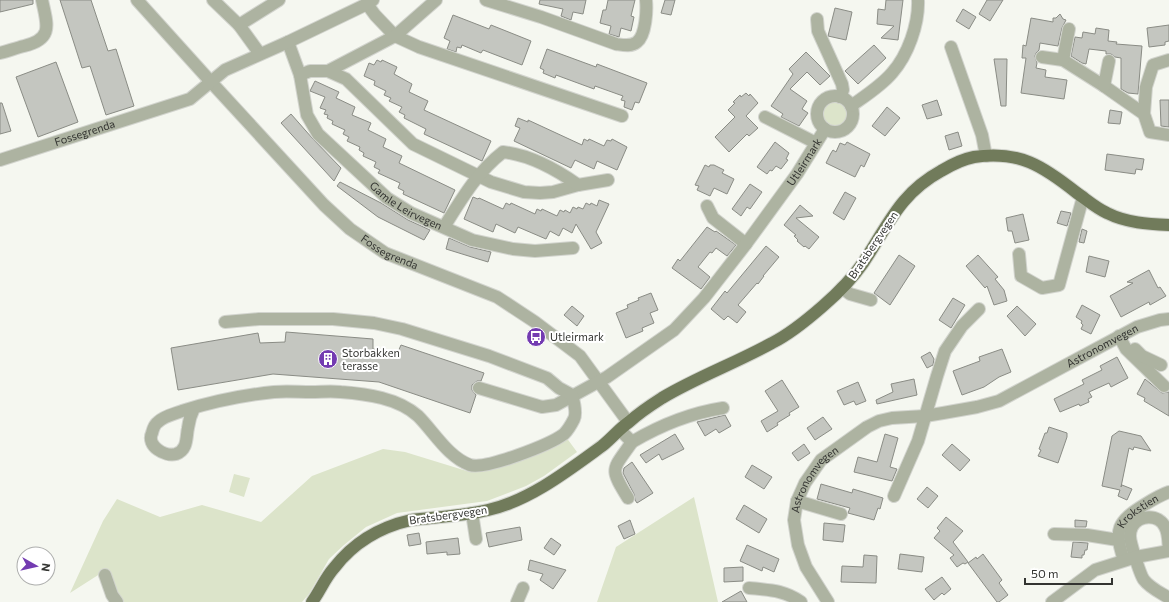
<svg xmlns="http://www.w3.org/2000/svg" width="1169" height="602" font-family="Commissioner,sans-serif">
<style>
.green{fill:#dce4ca}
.building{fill:#c4c6c0;stroke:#8a8c85}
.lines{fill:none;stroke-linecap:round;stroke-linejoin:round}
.minor-casing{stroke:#d2d4ce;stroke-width:14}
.major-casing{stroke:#d2d4ce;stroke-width:14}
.minor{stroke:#adb3a1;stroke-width:12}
.major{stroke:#717b5b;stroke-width:12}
.labels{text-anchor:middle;stroke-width:4;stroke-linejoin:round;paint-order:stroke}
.street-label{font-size:11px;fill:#333431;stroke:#fff}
.poi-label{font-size:11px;fill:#333431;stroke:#fff;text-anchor:start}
</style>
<rect width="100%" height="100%" fill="#f5f7f0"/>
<!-- green -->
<path class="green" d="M821 114a13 13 0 1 1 26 0a13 13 0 1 1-26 0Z
M566 437 577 452 544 476 526 486 487 501 397 513 366 527 344 545 329 559 309 594 302 602H124L119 596 106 570 70 593 103 521 117 499 160 517 202 505 261 522 312 476 383 449 405 452 470 472 514 461Z
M234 474 250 478 244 497 229 492Z
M694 497 718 602H597L616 547Z"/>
<!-- building -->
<path class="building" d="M0 0H33V4L0 12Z
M60 0H91L108 51 116 49 134 106 106 115 90 66 82 68Z
M540 0H586L583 14 573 12 571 20 561 16 563 9 539 4Z
M608 0H635L631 16 634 17 631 31 621 28 619 37 609 34 611 26 600 23 603 10H606Z
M665 0H675L671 15 661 13Z
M886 0H903L898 40 881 38 894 26 877 24 878 9 885 10Z
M987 0H1003L990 21 979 14Z
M835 8 852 12 846 40 828 36Z
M963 9 976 17 969 29 956 21Z
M1060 14 1063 19 1066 20 1062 28 1058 46 1040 43 1039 50 1036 53 1035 56 1037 63 1036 68 1046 70 1045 77 1067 80 1064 99 1021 93 1026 58H1022L1023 45 1026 46 1031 18 1053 22V18H1056Z
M453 15 489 29 491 25 531 41 522 65 483 50 481 53 462 45 461 48 457 47 456 52 447 49 450 41 444 38Z
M1169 25V41L1165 42V45L1149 47 1147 28Z
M1096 28 1109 30 1108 41 1117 42 1116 44 1142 46 1138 94 1128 93 1121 89V58L1115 57 1111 54H1106V51L1089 49 1086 64 1082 63 1071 56 1075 37 1082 38 1083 32 1095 34Z
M874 45 886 58 858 84 845 71Z
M547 49 596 67 597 64 647 83 639 103 635 102 632 110 624 107 625 101 621 100 623 96 595 86 594 89 556 75 555 78 543 73 544 70 540 68Z
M806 52 830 76 820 85 807 72 790 89 807 101 802 109 808 113 799 126 781 117 783 114 771 106 793 74 789 69Z
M994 59H1007L1006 106H1001Z
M377 60 381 62 382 60 397 67 394 74 412 84 409 92 428 101 424 110 491 141 482 161 424 134 426 129 404 118 405 115 399 112 402 107 389 101 391 98 384 95 386 91 374 85 375 81 364 76 369 63 374 65Z
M56 62 78 122 38 137 16 77Z
M315 81 339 92 336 98 355 107 352 115 371 123 368 130 386 139 383 147 402 156 399 163 455 190 444 213 403 194 404 191 398 188 400 183 378 173 380 170 374 167 376 162 363 156 364 153 359 150 360 147 347 141 349 137 343 134 345 130 332 124 333 121 327 118 328 115 324 114 326 110 320 108 325 97 310 91Z
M746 93 749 96 750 94 758 103 746 116 758 128 749 136 747 134 729 152 715 137 735 117 728 110 735 103 733 102 740 95 741 97Z
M937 100 942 115 927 119 922 105Z
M1160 100H1169V127L1161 126Z
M0 103H2L11 131 0 134Z
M887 107 900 118 885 136 872 126Z
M1110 110 1122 112 1120 124 1108 123Z
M291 114 313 139 341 168 334 181 281 123Z
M518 118 528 122V120L582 145 584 139 588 141 589 139 604 146 607 140 611 141 612 139 627 147 617 170 597 161 594 169 575 160 571 168 514 141 520 128 515 126Z
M958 132 962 146 949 150 945 136Z
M775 142 789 153 786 159 788 160 781 169 776 166 772 171 770 170 767 174 757 167Z
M847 142 870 154 864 167 861 165 855 177 826 163 831 153 833 150 836 152 840 143 845 145Z
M1107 154 1144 159 1142 170 1136 169 1135 174 1105 170Z
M705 165 709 167 710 165H714L724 170 722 173 734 179 727 194 714 188 710 196 697 190 699 186 695 185Z
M340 182 381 203 408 220 430 230 424 240 378 217 337 186Z
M750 184 762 192 750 209 747 207 741 216 732 209Z
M845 192 856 198 844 220 833 213Z
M473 197 478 199 479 198 503 209 506 203 510 205 511 203 535 214 537 209 541 211 542 209 557 216 560 210 564 212 565 210 570 213 573 207 577 209 578 207 583 209 586 203 590 205 591 203 597 206 599 200 609 204 596 232 602 243 591 249 576 224 572 233 563 228 559 236 550 231 546 239 518 227 515 233 496 224 493 232 464 219Z
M800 205 813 216 796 218 819 237 809 249 805 246 804 247 797 241 798 240 794 236 796 235 784 225Z
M1061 211 1071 213 1067 226 1057 223Z
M1023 214 1029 240 1015 243 1012 231H1008L1006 218Z
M707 227 715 232 716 231 736 245 727 256 716 248 712 253 710 252 698 267 710 277 701 289 672 268 678 259 680 261Z
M1082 229 1087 231 1084 243 1079 242Z
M449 238 470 247 491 252 488 262 446 249Z
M766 246 779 257 763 276H764L758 284 757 283 738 305 746 312 737 323 728 316 724 320 711 309 725 291 727 293Z
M899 255 915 266 890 305 874 293Z
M978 255 998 277 995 279 1004 290 1007 301 994 305 987 286 985 288 966 266Z
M1089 256 1109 261 1105 277 1086 272Z
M1149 270 1158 288 1160 287 1166 296 1150 305 1149 302 1121 317 1110 296 1133 283 1127 282Z
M651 293 658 310 650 313 654 323 642 328 643 331 626 338 616 313 628 308 627 305 639 300 638 298Z
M953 298 965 305 951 328 939 320Z
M1082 305 1100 315 1091 334 1081 329 1083 325 1081 323 1082 321 1076 317Z
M572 306 584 316 577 326 564 315Z
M1017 306 1036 324 1025 336 1007 316Z
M286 332 373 339V349L397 354 401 345 484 373 481 381H477L472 385V390L476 395 470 413 379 382 273 374 178 390 171 348 258 333 260 343 285 342Z
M1002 349 1011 372 999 377 984 387 962 395 953 371 980 361 979 357Z
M930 352 934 359 933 365 927 368 921 357Z
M1117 357 1128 378 1111 387 1109 383 1089 392 1092 397 1088 399 1089 402 1080 406 1079 404 1060 412 1054 399 1084 384 1082 380 1102 370 1100 366Z
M914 379 917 395 877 404 876 400 893 392 891 384Z
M1145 379 1162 393 1169 392V416L1144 401 1145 398 1137 394Z
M782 380 799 407 789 413 790 415 777 423 778 425 767 432 761 421 778 411 765 391Z
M858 382 866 401 856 405 854 401 844 405 837 391Z
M725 415 731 426 719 433 716 429 705 436 697 422Z
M823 417 832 429 815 440 807 428Z
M1049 427 1067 433V437L1058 463 1038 456 1041 450 1039 449 1045 433H1047Z
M1119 431 1141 436 1151 451 1134 447 1133 450 1129 448 1121 487 1122 485 1132 489 1127 500 1118 496 1120 490 1102 486 1112 436Z
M675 434 684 449 662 460 659 454 646 463 640 455Z
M885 434 898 438 890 467 897 469 892 481 854 472 858 457 877 462Z
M804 444 810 453 798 461 792 453Z
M952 444 970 460 960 471 942 455Z
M632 462 653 493 637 503 635 500 634 494 623 473 624 468Z
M752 465 772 477 764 489 745 477Z
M821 484 852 493 853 489 883 498 880 509 878 508 874 520 848 513 850 508 817 499Z
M927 487 938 496 928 508 917 499Z
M744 505 767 519 759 533 736 519Z
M946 517 963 531 953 542 968 562 965 564 963 563 957 567 950 558 954 555 934 538 940 531 937 528Z
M630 520 635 534 624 539 618 526Z
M1075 520 1087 521 1086 527H1075Z
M824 523 845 525 843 542 823 540Z
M520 527 522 540 489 547 486 533Z
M419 533 421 544 409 546 407 535Z
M458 538 460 554 447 555V552L427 554 426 542Z
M551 538 561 545 554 555 544 548Z
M1073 542 1088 543 1087 550H1085L1084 555H1082V558L1071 557Z
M747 545 779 559 774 572 763 567 762 571 740 561Z
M900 554 924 557 922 572 898 569Z
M983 554 1002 580 999 583 1008 595 999 602H997L968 563 976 557 977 559Z
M864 555 877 556 876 583 841 582 842 566 863 567Z
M530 560 566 570 553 589 540 580 543 574 528 570Z
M743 567V581L724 582V568Z
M942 577 951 589 944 595 942 593 934 600 925 589Z
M741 591 747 602H722Z"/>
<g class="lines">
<!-- minor casing -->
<g class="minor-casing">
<g id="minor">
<path id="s1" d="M137 0 211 82 324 205 350 229 385 253 497 297 535 322 580 356 628 422"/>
<path d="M213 0 239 25 260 54"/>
<path d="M486 0 541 17 616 44C623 45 631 47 637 42 646 35 647 10 646 0"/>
<path d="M367 4 375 15 395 36 419 47 622 116"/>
<path d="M817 19 818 31 842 84 843 90 840 97"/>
<path d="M239 25 279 0"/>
<path id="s2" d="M288 42 300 75 307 115 318 134 387 198 411 213 472 240 513 249 535 251 573 248"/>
<path d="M951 47 982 135 986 156"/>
<path d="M0 53C8 51 16 48 24 46 54 39 47 24 42 0"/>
<path d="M1042 57 1063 60 1104 86 1144 114"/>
<path d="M1063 60 1069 29"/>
<path d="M1169 60 1153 65 1146 87 1144 114 1150 132 1169 135"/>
<path d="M328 71 395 36 436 0"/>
<path d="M300 75 310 71H328L346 79 413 144 491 182 524 192 540 193 553 192 578 185"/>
<path d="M1104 86 1109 61"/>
<circle cx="835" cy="114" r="18"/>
<path d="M851 106C865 96 881 86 892 73 908 55 919 24 918 0"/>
<path d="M765 117 816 143"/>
<path id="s3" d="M0 160 190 99 225 70 288 42 367 4 373 0"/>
<path d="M707 206 713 218 746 244"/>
<path d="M444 227C461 200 477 172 503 152 530 155 557 170 578 185L608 180"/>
<path d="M1019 254 1021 276 1042 288 1059 285 1083 197"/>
<path d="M842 288 850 294 871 300"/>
<path d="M1119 336 1126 349 1164 386"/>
<path d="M1135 349 1142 356 1161 365"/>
<path id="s4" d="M479 388 542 407 556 405 607 377 674 330 704 298 746 244 797 174 825 129"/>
<path d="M194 408C191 414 189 421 188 428 186 437 188 450 176 454 165 457 146 446 152 433 153 429 155 424 158 422 164 416 174 414 182 411 211 402 244 395 274 392 286 391 299 392 311 392 321 392 331 391 341 392 367 394 398 398 418 416 434 432 448 457 470 465 486 470 551 444 564 434 567 431 572 423 574 419 577 413 574 402 572 395L559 388 547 378 489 356 402 329 374 323 333 319H259L225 322"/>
<path d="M620 430 632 442C659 426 691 413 723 408"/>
<path d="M894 496 918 441 937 376 945 351 962 326 979 309"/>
<path d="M628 498C609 467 612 471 632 442"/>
<path d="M797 501 841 514"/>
<path d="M472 513 476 539"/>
<path d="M1054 534 1087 535 1118 540"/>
<path d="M1169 551C1168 543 1169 534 1165 527 1159 514 1139 514 1132 527 1131 529 1130 533 1130 536 1130 542 1140 575 1144 580 1150 588 1161 593 1169 598"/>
<path id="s5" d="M1124 560C1113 530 1118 521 1144 505 1152 500 1160 495 1169 492"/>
<path d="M105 575 112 595 117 602"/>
<path d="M749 588C770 590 784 590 801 602"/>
<path d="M517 602 523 588"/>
<path id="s6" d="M828 602 806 567 798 545 794 520 797 501 805 483 821 460 867 427 879 421 892 418 925 416 943 413 977 407 999 401 1137 327 1160 320 1169 319"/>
<path d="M1052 602 1095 570 1136 557 1169 551"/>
</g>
</g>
<!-- major casing -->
<g class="major-casing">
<path id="major" d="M312 602C320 591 325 578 334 568 354 542 380 527 411 520 437 517 463 516 488 510 529 501 569 470 602 446 611 439 619 429 629 422 639 413 651 405 662 398 697 377 736 363 772 343 790 334 807 320 823 306 838 293 852 279 863 263 888 226 899 194 941 171 951 165 963 159 974 157 1019 150 1043 166 1077 193 1087 200 1096 208 1107 213 1127 223 1148 224 1169 225"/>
</g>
<!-- minor -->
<use href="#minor" class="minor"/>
<!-- major -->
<use href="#major" class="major"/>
</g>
<!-- icons -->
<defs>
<g id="bus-disc" transform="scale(1)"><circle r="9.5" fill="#733bb1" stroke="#fff"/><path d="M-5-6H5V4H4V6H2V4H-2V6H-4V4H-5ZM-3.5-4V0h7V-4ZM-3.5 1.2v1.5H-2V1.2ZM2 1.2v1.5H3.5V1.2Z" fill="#fff"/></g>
<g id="building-disc" transform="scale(1)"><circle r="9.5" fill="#733bb1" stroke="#fff"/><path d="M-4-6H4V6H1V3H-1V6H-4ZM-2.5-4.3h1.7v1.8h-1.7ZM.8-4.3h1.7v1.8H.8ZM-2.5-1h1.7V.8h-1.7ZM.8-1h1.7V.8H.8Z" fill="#fff"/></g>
</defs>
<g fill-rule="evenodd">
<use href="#bus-disc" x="536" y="337"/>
<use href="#building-disc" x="328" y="359"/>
</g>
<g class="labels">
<!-- street labels -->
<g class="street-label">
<text dy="4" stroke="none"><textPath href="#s3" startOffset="89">Fossegrenda</textPath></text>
<text dy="4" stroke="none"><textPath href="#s4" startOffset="433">Utleirmark</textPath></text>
<text dy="4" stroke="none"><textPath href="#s2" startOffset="212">Gamle Leirvegen</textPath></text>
<text transform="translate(873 245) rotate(-56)" y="4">Bratsbergvegen</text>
<text dy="4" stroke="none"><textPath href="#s1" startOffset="359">Fossegrenda</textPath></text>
<text dy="4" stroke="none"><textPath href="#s6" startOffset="466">Astronomvegen</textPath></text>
<text dy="4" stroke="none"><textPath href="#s6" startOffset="137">Astronomvegen</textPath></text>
<text dy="4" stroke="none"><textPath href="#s5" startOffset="58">Krokstien</textPath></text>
<text transform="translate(448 515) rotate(-8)" y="4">Bratsbergvegen</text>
</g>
<!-- poi labels -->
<g class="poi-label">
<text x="550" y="341">Utleirmark</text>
<text x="342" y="357">Storbakken<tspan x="342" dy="13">terasse</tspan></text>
</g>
</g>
<!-- north arrow -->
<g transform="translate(36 566) rotate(98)"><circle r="19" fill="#ffffff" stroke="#adaead"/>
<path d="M0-3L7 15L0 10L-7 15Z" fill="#733bb1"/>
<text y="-6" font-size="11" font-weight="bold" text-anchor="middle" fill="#333431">N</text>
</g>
<!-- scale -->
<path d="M1025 578v6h87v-6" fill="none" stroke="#333431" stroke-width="2"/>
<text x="1031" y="578" font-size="12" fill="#333431" stroke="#ffffff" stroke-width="3" paint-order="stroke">50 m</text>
</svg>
